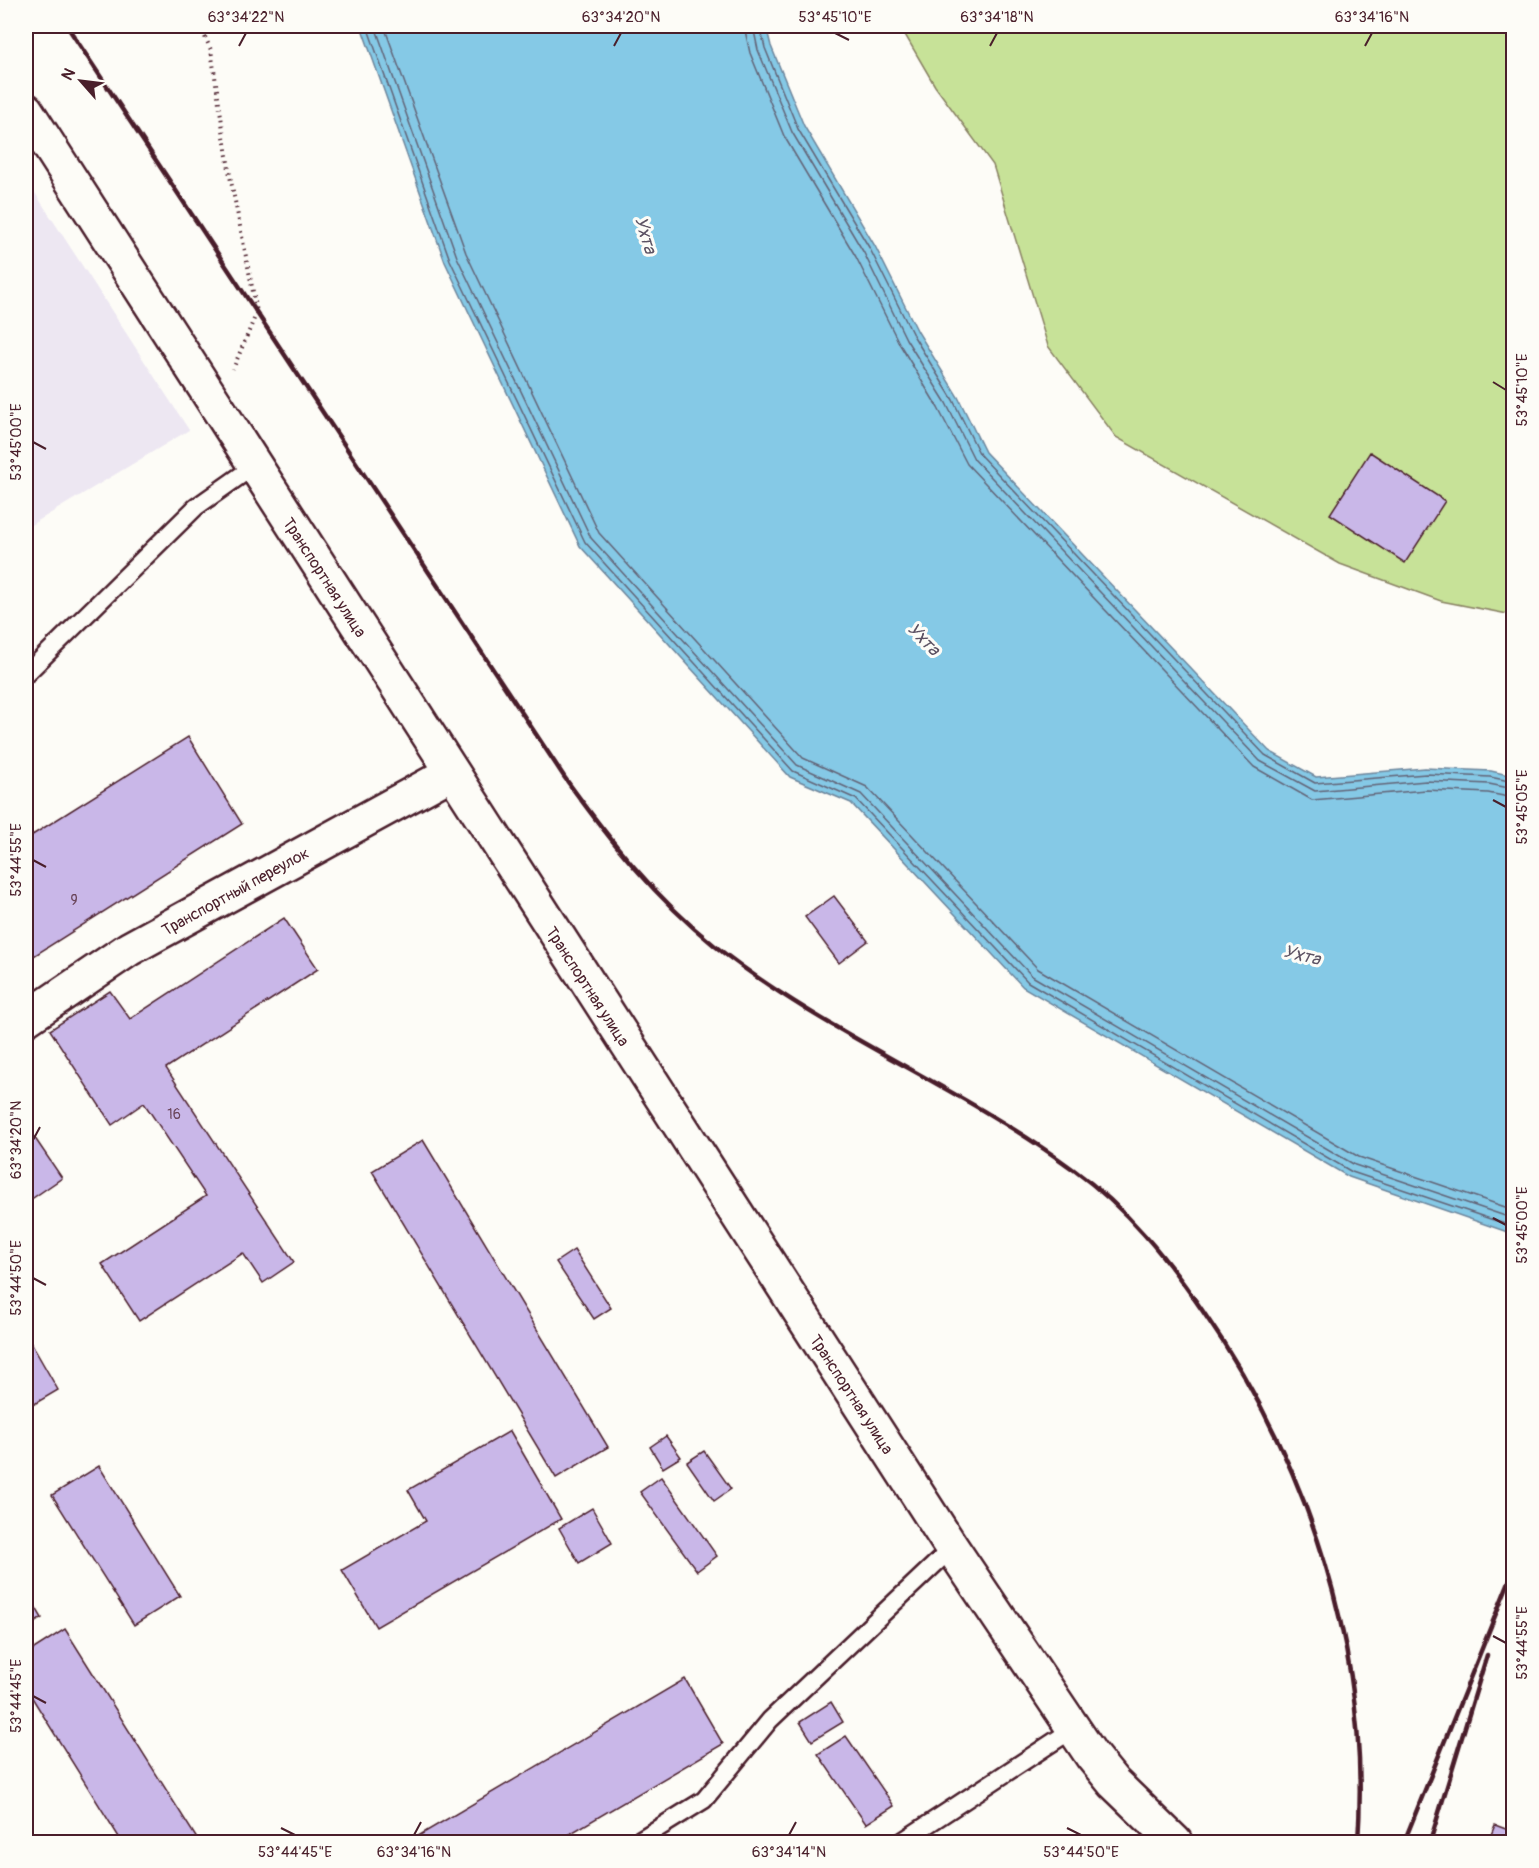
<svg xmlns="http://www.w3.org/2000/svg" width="1539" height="1868" font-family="Pangolin,sans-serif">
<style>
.built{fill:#ede7f2}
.green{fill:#c7e298;stroke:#888062;stroke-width:1.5}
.water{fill:#85c9e6;stroke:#6d859b;stroke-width:1.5}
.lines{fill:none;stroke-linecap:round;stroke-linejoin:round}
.shore{stroke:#626376;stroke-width:1.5}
.building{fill:#c9b7e8;stroke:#4a1f2b;stroke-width:1.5}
.service-casing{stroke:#4a1f2b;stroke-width:21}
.minor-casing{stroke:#4a1f2b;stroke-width:38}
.tertiary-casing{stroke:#4a1f2b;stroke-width:38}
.path{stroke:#4a1f2b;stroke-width:4;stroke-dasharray:1.5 4.5;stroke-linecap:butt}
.service{stroke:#fdfcf7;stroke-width:16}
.minor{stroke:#fdfcf7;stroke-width:33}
.tertiary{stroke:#fdfcf7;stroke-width:33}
.rail{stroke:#4a1f2b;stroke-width:4.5}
.ticks{fill:none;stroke:#4a1f2b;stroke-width:2}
.labels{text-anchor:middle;stroke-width:6;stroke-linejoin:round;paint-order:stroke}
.number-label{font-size:14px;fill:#6a455a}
.street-label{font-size:16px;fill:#4a1f2b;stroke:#fdfcf7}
.water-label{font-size:18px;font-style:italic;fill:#5c5263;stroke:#fdfcf7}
.neatline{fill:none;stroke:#4a1f2b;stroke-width:2}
.ticks-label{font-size:15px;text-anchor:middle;fill:#4a1f2b}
</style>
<rect width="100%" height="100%" fill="#fdfcf7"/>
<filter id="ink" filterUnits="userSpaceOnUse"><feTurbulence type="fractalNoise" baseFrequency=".0167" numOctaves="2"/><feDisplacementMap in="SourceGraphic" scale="12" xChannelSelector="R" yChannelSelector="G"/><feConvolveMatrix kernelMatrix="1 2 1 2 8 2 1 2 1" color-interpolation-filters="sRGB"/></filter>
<g filter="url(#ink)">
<!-- built -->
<path class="built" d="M26 179 189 430 26 528Z"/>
<!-- green -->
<path class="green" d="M900 26H1513V615L1441 601 1340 564 1116 437 1048 346 993 165 935 86Z"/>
<!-- water -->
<path class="water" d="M361 26H766L771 46 804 126 875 246 918 332 958 397 985 452 1269 751 1316 777 1425 768 1491 771 1513 776V1234L1349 1177 1023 987 851 803 790 777 580 546 445 262Z"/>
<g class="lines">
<!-- shore -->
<path class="shore" d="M367 26 450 260 585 542 793 771 856 799 1028 982 1352 1172 1514 1227
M375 26 457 257 591 538 797 765 861 794 1032 976 1355 1165 1514 1219
M384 26 466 253 599 533 803 758 867 787 1038 969 1359 1157 1514 1210
M744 26 750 53 784 136 856 257 899 343 938 408 967 464 1254 767 1312 800 1426 790 1488 793 1514 798
M753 26 758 50 792 132 864 253 906 339 946 403 974 459 1260 761 1315 791 1426 781 1489 784 1514 789
M760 26 765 48 798 129 870 249 913 335 953 400 980 455 1265 755 1315 783 1426 774 1490 777 1514 782"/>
</g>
<!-- building -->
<path class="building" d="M1370 452 1445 501 1405 563 1330 514Z
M188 737 242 824 26 961V839Z
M834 896 868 941 839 963 805 917Z
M284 918 318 969 166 1068 294 1262 263 1283 243 1253 139 1321 102 1264 206 1196 144 1103 112 1125 50 1030 110 991 130 1019Z
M26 1125 62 1178 30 1200 26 1194Z
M423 1140 608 1447 556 1478 372 1171Z
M574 1250 611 1308 594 1319 556 1262Z
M26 1334 58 1390 26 1409Z
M510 1431 561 1519 376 1627 342 1570 426 1521 408 1490Z
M666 1436 681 1457 663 1468 650 1447Z
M704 1451 731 1489 714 1501 687 1462Z
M99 1466 180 1596 134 1625 52 1495Z
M661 1477 717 1556 697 1571 640 1492Z
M592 1508 612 1543 579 1563 559 1528Z
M26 1591 42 1618 26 1628Z
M65 1629 199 1842H122L26 1688V1654Z
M685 1679 723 1744 556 1842H408Z
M831 1702 843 1722 812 1741 800 1722Z
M846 1736 894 1806 866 1824 818 1754Z
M1495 1825 1514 1832 1513 1842H1488Z"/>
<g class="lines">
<!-- service casing -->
<g class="service-casing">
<path id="service" d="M26 674 196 507 254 466
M636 1842 704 1800 770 1720 952 1548
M901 1842 1073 1729"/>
</g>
<!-- minor casing -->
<g class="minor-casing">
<path id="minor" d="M26 1019 129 949 451 773"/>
</g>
<!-- tertiary casing -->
<g class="tertiary-casing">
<path id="tertiary" d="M26 110 952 1548 1092 1756 1114 1783 1175 1842"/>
</g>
<!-- path -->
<path class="path" d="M200 26 211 50 230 176 257 312 233 369"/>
<!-- service -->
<use href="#service" class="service"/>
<!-- minor -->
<use href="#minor" class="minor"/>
<!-- tertiary -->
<use href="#tertiary" class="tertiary"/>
<!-- rail -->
<path class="rail" d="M67 26 565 778C609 839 655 898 715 946 825 1034 960 1086 1074 1170 1126 1208 1166 1257 1202 1310 1309 1464 1371 1654 1358 1842
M1404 1842 1514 1569
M1430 1842 1487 1655"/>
</g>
</g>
<!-- ticks -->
<path class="ticks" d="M835 33 849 40M239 46 246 33M614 46 621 33M990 46 997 33M1365 46 1372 33M1493 382 1506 390M33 442 46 449M1493 800 1506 807M33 860 46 867M33 1140 40 1127M1493 1218 1506 1225M33 1278 46 1285M1493 1636 1506 1643M33 1696 46 1703M281 1828 295 1835M1067 1828 1081 1835M414 1835 421 1822M789 1835 796 1822"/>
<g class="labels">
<!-- number labels -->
<g class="number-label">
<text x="74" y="905">9</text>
<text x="174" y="1119">16</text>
</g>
<!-- street labels -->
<g class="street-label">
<text transform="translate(325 577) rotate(57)" y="6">Транспортная улица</text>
<text transform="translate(235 891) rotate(-29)" y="6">Транспортный переулок</text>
<text transform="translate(588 986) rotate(57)" y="6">Транспортная улица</text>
<text transform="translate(852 1394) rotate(57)" y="6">Транспортная улица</text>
</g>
<!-- water labels -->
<g class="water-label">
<text transform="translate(646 235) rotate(74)" y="6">Ухта</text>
<text transform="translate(924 639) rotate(46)" y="6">Ухта</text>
<text transform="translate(1302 955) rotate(14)" y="6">Ухта</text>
</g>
</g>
<!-- margin -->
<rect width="1539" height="1868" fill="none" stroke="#fdfcf7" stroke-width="66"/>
<!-- north arrow -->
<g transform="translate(81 81) rotate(298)" stroke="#fdfcf7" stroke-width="4.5" paint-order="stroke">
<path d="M0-4.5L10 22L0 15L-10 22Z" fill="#4a1f2b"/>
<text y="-9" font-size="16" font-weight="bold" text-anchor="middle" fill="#4a1f2b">N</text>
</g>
<rect x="33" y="33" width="1473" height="1802" class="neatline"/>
<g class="ticks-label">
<text x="246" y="22">63°34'22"N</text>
<text x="621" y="22">63°34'20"N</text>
<text x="835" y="22">53°45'10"E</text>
<text x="997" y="22">63°34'18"N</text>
<text x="1372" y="22">63°34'16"N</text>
<text transform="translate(1522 390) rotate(-90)" y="5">53°45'10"E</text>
<text transform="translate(16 442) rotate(-90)" y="5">53°45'00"E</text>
<text transform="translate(1522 807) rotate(-90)" y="5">53°45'05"E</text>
<text transform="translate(16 860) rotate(-90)" y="5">53°44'55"E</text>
<text transform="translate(16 1140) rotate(-90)" y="5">63°34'20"N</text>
<text transform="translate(1522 1225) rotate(-90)" y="5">53°45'00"E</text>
<text transform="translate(16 1278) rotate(-90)" y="5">53°44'50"E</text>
<text transform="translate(1522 1643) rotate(-90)" y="5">53°44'55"E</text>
<text transform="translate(16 1696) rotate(-90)" y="5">53°44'45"E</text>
<text x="295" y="1857">53°44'45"E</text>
<text x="414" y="1857">63°34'16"N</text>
<text x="789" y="1857">63°34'14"N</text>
<text x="1081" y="1857">53°44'50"E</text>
</g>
</svg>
